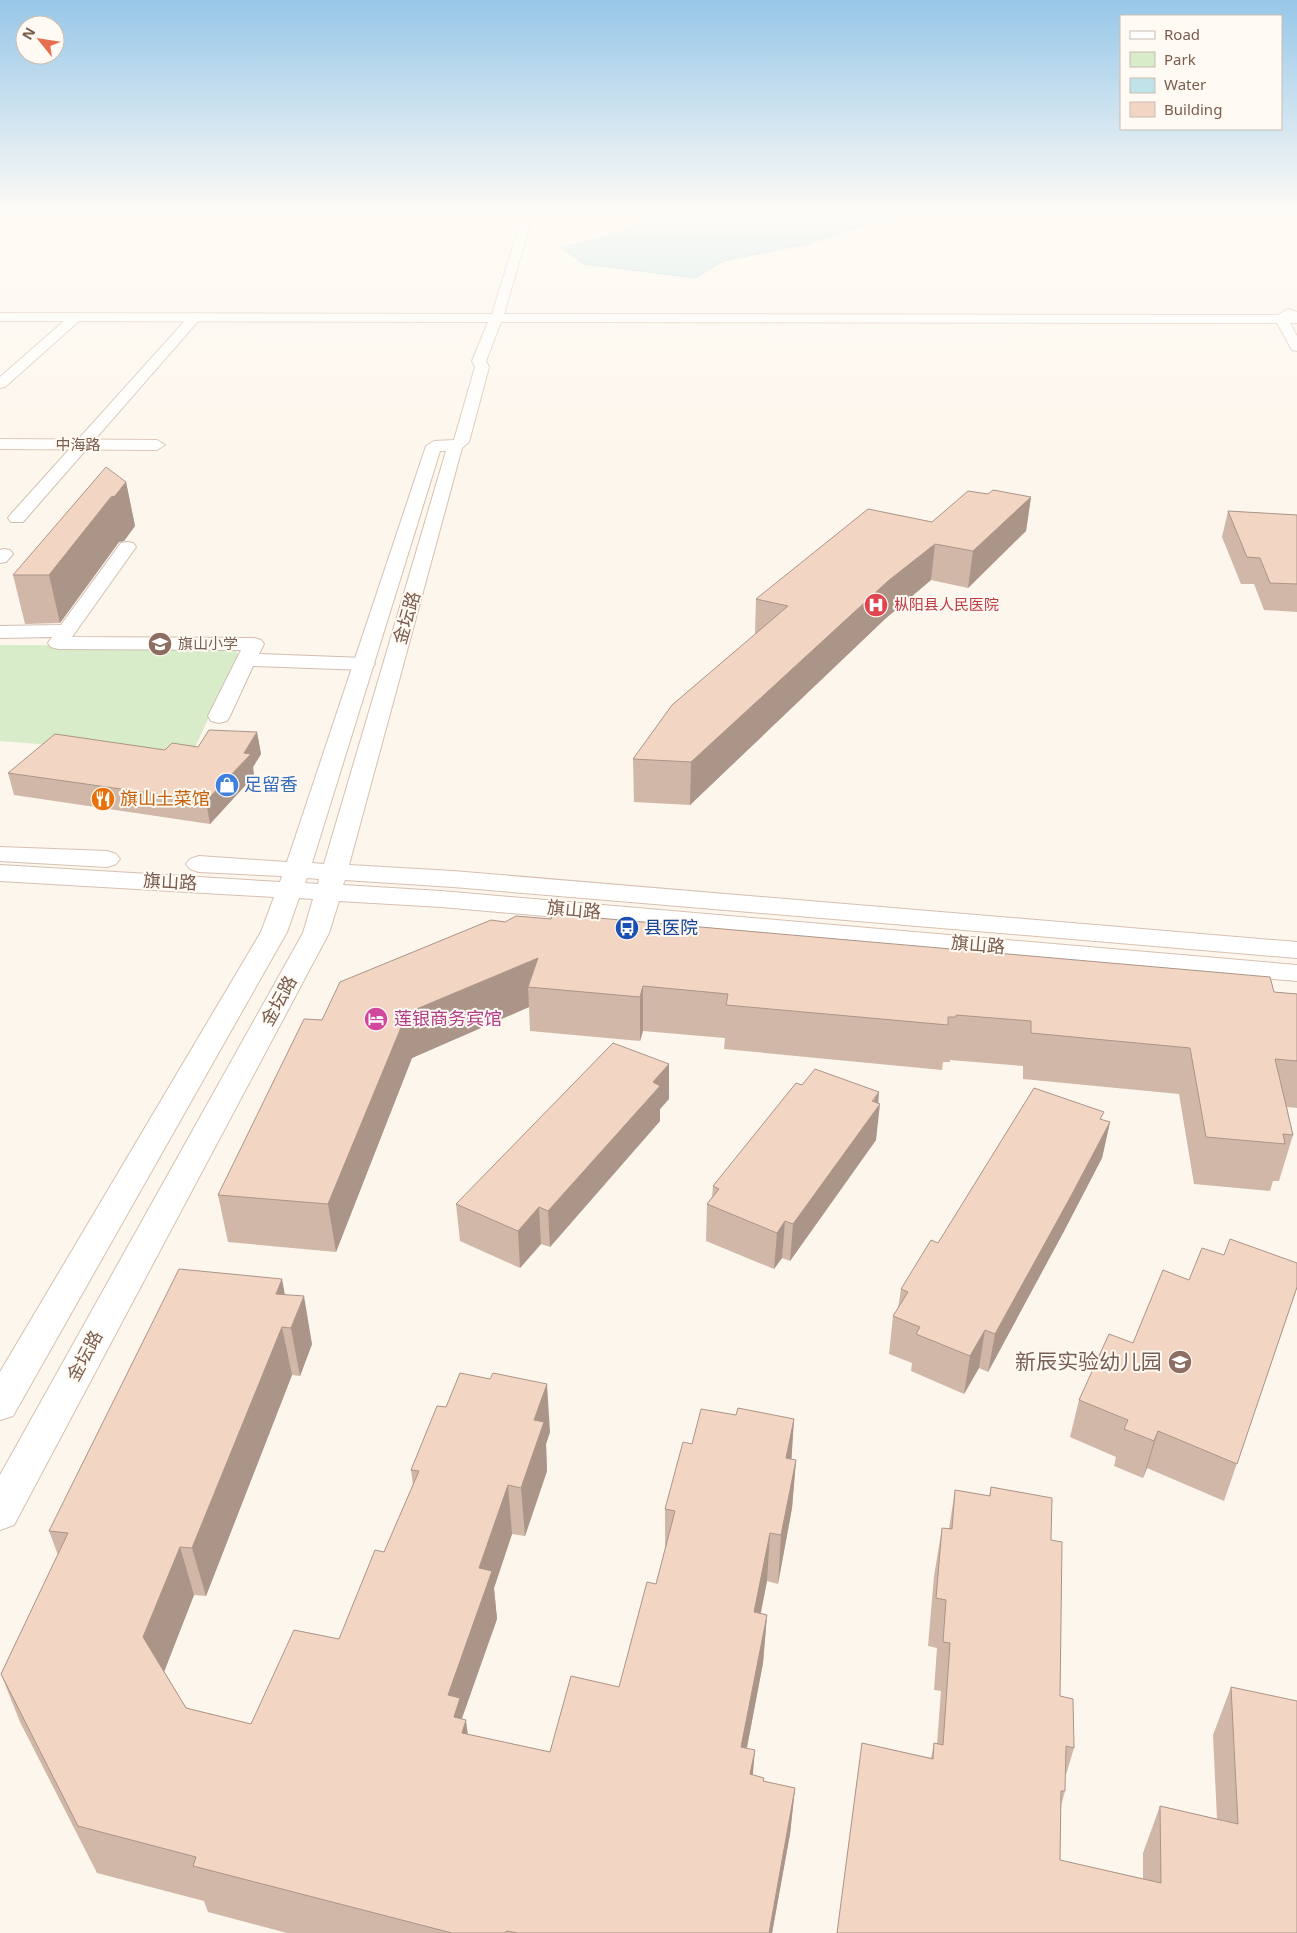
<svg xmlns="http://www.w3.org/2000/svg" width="1297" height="1933" font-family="'Noto Sans','Noto Sans SC',sans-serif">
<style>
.green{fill:#d8ecc9}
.water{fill:#bfe3e8;stroke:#a5d3da}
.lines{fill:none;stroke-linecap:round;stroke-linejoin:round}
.street-casing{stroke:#d1beb0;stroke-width:2}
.secondary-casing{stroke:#d6c0b0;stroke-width:2}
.street{fill:#fff;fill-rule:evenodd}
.secondary{fill:#fff;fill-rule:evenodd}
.wall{fill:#d1b7a8}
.shaded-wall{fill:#aa9588}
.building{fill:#f3d5c3;stroke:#aa9588}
.labels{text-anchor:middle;stroke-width:4;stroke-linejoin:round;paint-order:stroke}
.far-street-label{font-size:15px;fill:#7a5c4d;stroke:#fffaf3}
.far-health-label{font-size:15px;fill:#be3a42;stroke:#fffaf3;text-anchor:start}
.far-education-label{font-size:15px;fill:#785e54;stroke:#fffaf3;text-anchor:start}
.street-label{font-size:18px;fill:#7a5c4d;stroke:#fffaf3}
.shop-label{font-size:18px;fill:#366cbe;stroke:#fffaf3;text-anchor:start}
.food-label{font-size:18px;fill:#c56008;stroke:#fffaf3;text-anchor:start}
.transit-label{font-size:18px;fill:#164399;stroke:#fffaf3;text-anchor:start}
.hotel-label{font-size:18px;fill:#b23c85;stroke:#fffaf3;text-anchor:start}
.near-education-label{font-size:21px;fill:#785e54;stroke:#fffaf3;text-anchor:end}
</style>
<rect width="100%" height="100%" fill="#fdf6ec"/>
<!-- green -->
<path class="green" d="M0 645 215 646 235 649 238 654 191 756 0 741Z"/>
<!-- water -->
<path class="water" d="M677 211H958L888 218 807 244 723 261 696 278 584 264 561 248 617 234 656 215Z"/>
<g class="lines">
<!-- street casing -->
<g class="street-casing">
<path id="street" d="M76 313 80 314 82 317 80 320 5 387 0 388V377L72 314Z
M195 313 199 314 201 317 199 320 23 522H11L8 518 11 514 191 314Z
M127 542 133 543 136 547 72 637 254 638 261 640 264 644 259 654 365 658 372 660 375 664 372 668 365 670 253 666 230 716 227 721 219 723 211 721 208 716 241 650 58 649 51 647 48 643 52 637 0 638V626L61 625 121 543Z
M4 549 10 550 13 554 6 562 0 563V550Z"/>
</g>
<!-- secondary casing -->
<g class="secondary-casing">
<path id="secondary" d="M524 211H534L504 314 1278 315 1288 309 1297 312V323H1290L1297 336V351L1292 350 1277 323 501 322 486 361 489 367 469 442 462 448 349 865 453 871 1297 942V958L453 887 345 880 343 885 441 891 1297 965V981L441 907 339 901 329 933 14 1525 0 1530V1475L303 933 313 899 299 898 287 932 13 1416 0 1420V1372L261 932 274 897 0 881V865L280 882 282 876 199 872 190 869 186 864 190 859 199 856 287 862 426 446 434 441 454 440 475 367 472 361 488 322 0 321V313L492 314ZM440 451H446L324 864 312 863ZM307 878 319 879 318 884 305 883Z
M0 439 157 440 165 445 157 450 0 449Z
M0 847 107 851 116 854 120 859 116 864 107 867 0 861Z"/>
</g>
<!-- street -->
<use href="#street" class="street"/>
<!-- secondary -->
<use href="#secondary" class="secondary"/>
</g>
<!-- wall -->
<path class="wall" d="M126 482 135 526 124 541 119 542 60 623 25 624 13 575Z
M988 494 1031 497 1026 531 968 588 931 580 885 619 690 805 634 802 633 759 755 634 756 599 932 522Z
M1228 511 1297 515V612L1264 610 1254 584H1241L1222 537Z
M257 732 261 754 253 767 254 776 210 824 14 795 8 773 165 750 198 747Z
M340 982 1274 992 1297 994V1108L1287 1107 1293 1135 1279 1181H1273L1270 1191 1194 1184 1179 1094 1023 1079V1066L950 1060V1062H943L942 1070 724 1049 725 1038 643 1031 640 1041 530 1031 529 1007 412 1058 336 1252 228 1242 218 1195 322 1020Z
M669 1064V1099L660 1109V1121L550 1247 541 1244 520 1268 460 1241 456 1204Z
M802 1085 878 1103 876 1140 790 1261 782 1258 774 1269 706 1241 707 1204 712 1197 713 1186Z
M1102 1120 1110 1122 1102 1158 1063 1233 988 1372 979 1368 964 1394 911 1371 912 1363 889 1354 893 1316 898 1309 901 1289 938 1243Z
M1189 1280 1297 1288 1224 1501 1147 1468 1143 1478 1114 1466 1116 1457 1070 1437 1079 1400 1133 1343Z
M285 1294 312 1344 300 1376 292 1375 206 1596 194 1595 164 1671 186 1708 251 1724 339 1639 384 1552 413 1485 411 1470 550 1432 546 1444 547 1471 525 1536 512 1534 494 1588 497 1619 462 1718 468 1734 550 1752 619 1687 656 1584 665 1549V1509L692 1444 736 1415 794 1419 791 1459 796 1460 792 1508 778 1584 767 1581 761 1613 767 1615 763 1663 747 1748 753 1775 763 1781 795 1788 790 1834 772 1933H287L208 1912 204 1901 97 1873 20 1722 1 1674 58 1555 49 1531Z
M991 1487 1051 1540 1060 1696 1074 1748 1065 1778V1791L1061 1806 1060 1860 1143 1879V1853L1160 1806 1217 1819 1213 1735 1231 1687 1297 1933H837L862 1743 931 1758 934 1743 937 1744 941 1691 934 1690 937 1648 928 1646 934 1576 942 1528 949 1529 955 1490 989 1496Z"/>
<!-- shaded-wall -->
<path class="shaded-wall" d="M126 482 135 526 124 541 119 542 60 623 49 575 111 497Z
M1031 497 1026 531 968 588 973 551Z
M935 544 931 580 885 619 690 805 691 762 888 581Z
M257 732 261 754 253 767 254 776 210 824 206 801 244 753Z
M538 958 528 987 529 1007 412 1058 336 1252 328 1204 407 1013Z
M643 986V1031L640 1041V997Z
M669 1064V1099L660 1109V1121L550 1247 548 1211 653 1082Z
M879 1092 878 1107 880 1104 876 1140 790 1261 793 1224Z
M1110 1122 1102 1158 1063 1233 988 1372 995 1334Z
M539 1207 541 1244 520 1268 518 1231Z
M785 1221 782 1258 774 1269 777 1233Z
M282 1279 291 1328 276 1294Z
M304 1296 312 1344 300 1376 291 1328Z
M282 1327 292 1375 206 1596 192 1548Z
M985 1330 979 1368 964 1394 970 1356Z
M547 1384 550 1432 546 1444 547 1471 525 1536 521 1488 534 1420Z
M794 1419 791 1467 786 1458Z
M1158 1431 1147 1468 1143 1478 1154 1441Z
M796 1460 792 1508 778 1584 781 1535Z
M508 1485 512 1534 494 1588 497 1619 462 1718 464 1728 466 1720 472 1768 460 1765 448 1695 479 1568Z
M770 1533 767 1581 751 1660 754 1612Z
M180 1547 194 1595 159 1685 143 1637Z
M767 1615 763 1663 738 1794 741 1747Z
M755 1750 751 1797 750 1774Z
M795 1788 790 1834 772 1933H769Z"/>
<!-- building -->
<path class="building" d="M106 467 126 482 115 496 111 497 49 575H13Z
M993 490 1031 497 973 551 935 544 888 581 691 762 633 759 672 705 788 606 756 599 868 509 932 522 968 491 988 494Z
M1228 511 1297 515V584L1270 583 1260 558 1247 557Z
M209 730 257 732 244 753 251 754 206 801 8 773 55 734 165 750 172 743 198 747Z
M552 914 1270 977 1274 992 1297 994V1061L1275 1059 1293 1135 1283 1134 1285 1144 1206 1137 1190 1048 1031 1033V1021L956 1015V1017H948V1025L726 1005 728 994 643 986 640 997 528 987 538 958 407 1013 328 1204 218 1195 304 1019 322 1020 340 982 491 920 505 922 516 916 551 919Z
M613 1043 669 1064 653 1082 660 1086 548 1211 539 1207 518 1231 456 1204Z
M815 1069 879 1092 872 1101 880 1104 793 1224 785 1221 777 1233 707 1204 719 1189 713 1186 796 1083 802 1085Z
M1034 1088 1104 1112 1100 1119 1110 1122 1071 1196 995 1334 985 1330 970 1356 916 1334 920 1327 893 1316 908 1292 901 1289 931 1240 938 1243Z
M1230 1239 1297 1263V1287L1237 1464 1158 1431 1154 1441 1124 1429 1128 1420 1079 1400 1109 1334 1133 1343 1163 1270 1189 1280 1202 1248 1224 1255Z
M179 1269 282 1279 276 1294 304 1296 291 1328 282 1327 192 1548 180 1547 143 1637 186 1708 251 1724 294 1630 339 1639 375 1550 384 1552 419 1471 411 1470 437 1406 446 1407 460 1373 490 1379 493 1373 547 1384 534 1420 544 1422 521 1488 508 1485 479 1568 492 1571 448 1695 460 1698 454 1717 466 1720 462 1733 550 1752 571 1676 619 1687 647 1582 656 1584 675 1511 665 1509 683 1442 692 1444 701 1409 736 1415 738 1408 794 1419 786 1458 796 1460 781 1535 770 1533 754 1612 767 1615 741 1747 755 1750 750 1774 764 1778 763 1781 795 1788 769 1933H518L507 1931 504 1933H452L193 1866 196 1857 78 1826 1 1674 68 1533 49 1531Z
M991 1487 1052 1498 1051 1540 1062 1542 1060 1696 1073 1699 1074 1748 1066 1746 1065 1791H1061L1060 1860 1161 1883 1160 1806 1238 1824 1231 1687 1297 1701V1933H837L862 1743 933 1759 934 1743 943 1745 950 1643 943 1642 946 1600 936 1598 942 1528 952 1529 955 1490 990 1496Z"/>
<!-- sky -->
<linearGradient id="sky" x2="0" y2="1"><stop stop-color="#97c7e8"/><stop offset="0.44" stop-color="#fefbf6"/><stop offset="1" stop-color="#fefbf6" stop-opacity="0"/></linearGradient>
<rect width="1297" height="481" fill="url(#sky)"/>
<!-- icons -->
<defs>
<g id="hospital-disc" transform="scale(1.25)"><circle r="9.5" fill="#e0444e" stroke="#fffaf3"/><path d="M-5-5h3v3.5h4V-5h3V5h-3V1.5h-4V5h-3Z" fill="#fff"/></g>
<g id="school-disc" transform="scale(1.25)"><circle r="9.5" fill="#8d6e63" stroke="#fffaf3"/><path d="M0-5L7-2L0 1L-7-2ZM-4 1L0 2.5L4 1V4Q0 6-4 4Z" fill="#fff"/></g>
<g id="shop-disc" transform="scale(1.25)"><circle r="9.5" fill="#3f7fe0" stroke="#fffaf3"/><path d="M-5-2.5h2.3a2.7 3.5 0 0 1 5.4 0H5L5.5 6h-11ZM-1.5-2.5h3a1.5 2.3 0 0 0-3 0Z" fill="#fff"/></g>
<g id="restaurant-disc" transform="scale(1.25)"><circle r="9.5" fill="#e8710a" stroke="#fffaf3"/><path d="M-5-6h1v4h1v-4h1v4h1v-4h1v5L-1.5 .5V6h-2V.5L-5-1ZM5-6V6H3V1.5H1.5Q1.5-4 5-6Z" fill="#fff"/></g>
<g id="bus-disc" transform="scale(1.25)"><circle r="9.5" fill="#1a4fb4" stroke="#fffaf3"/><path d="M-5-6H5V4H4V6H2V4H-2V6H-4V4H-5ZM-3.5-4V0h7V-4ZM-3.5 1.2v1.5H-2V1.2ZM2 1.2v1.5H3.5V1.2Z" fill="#fff"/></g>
<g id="hotel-disc" transform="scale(1.25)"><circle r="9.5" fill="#d1479c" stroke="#fffaf3"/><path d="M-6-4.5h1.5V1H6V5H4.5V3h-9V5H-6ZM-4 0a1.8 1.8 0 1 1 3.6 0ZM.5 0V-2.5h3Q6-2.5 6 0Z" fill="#fff"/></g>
</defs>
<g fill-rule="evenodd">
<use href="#hospital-disc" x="876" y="605"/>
<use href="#school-disc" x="160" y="644"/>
<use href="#shop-disc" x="227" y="785"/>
<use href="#restaurant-disc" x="103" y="799"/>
<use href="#bus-disc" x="627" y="928"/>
<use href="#hotel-disc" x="376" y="1019"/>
<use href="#school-disc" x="1180" y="1362"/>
</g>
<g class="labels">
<!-- far-street labels -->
<g class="far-street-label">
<text x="78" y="450">中海路</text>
</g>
<!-- far-health labels -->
<g class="far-health-label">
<text x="894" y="610">枞阳县人民医院</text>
</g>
<!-- far-education labels -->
<g class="far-education-label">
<text x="178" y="649">旗山小学</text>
</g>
<!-- street labels -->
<g class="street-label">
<text transform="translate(407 618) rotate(-74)" y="6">金坛路</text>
<text transform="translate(170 882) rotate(3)" y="6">旗山路</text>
<text transform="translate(574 910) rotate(5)" y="6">旗山路</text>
<text transform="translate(978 945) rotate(5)" y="6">旗山路</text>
<text transform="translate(279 1001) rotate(-61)" y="6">金坛路</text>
<text transform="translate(85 1356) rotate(-62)" y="6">金坛路</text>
</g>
<!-- shop labels -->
<g class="shop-label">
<text x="244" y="791">足留香</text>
</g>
<!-- food labels -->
<g class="food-label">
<text x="120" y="805">旗山土菜馆</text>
</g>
<!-- transit labels -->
<g class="transit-label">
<text x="644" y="934">县医院</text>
</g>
<!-- hotel labels -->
<g class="hotel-label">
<text x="394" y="1025">莲银商务宾馆</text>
</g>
<!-- near-education labels -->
<g class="near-education-label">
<text x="1162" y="1369">新辰实验幼儿园</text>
</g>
</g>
<!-- legend -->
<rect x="1120" y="15" width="162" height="115" fill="#fffaf3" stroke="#cabbb1"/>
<rect x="1130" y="31" width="25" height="8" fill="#ffffff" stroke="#cabbb1"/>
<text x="1164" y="40" font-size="15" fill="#7a5c4d">Road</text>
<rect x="1130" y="52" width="25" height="15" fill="#d8ecc9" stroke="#cabbb1"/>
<text x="1164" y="65" font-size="15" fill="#7a5c4d">Park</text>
<rect x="1130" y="78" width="25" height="15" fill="#bfe3e8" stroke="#cabbb1"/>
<text x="1164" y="90" font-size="15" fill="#7a5c4d">Water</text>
<rect x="1130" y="102" width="25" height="15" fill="#f3d5c3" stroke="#cabbb1"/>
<text x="1164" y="115" font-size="15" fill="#7a5c4d">Building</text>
<!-- north arrow -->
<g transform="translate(40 40) rotate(300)"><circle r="24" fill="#fffaf3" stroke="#cabbb1"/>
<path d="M0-4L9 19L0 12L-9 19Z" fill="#e76f51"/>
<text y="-8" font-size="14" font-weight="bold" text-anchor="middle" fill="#7a5c4d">N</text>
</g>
</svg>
